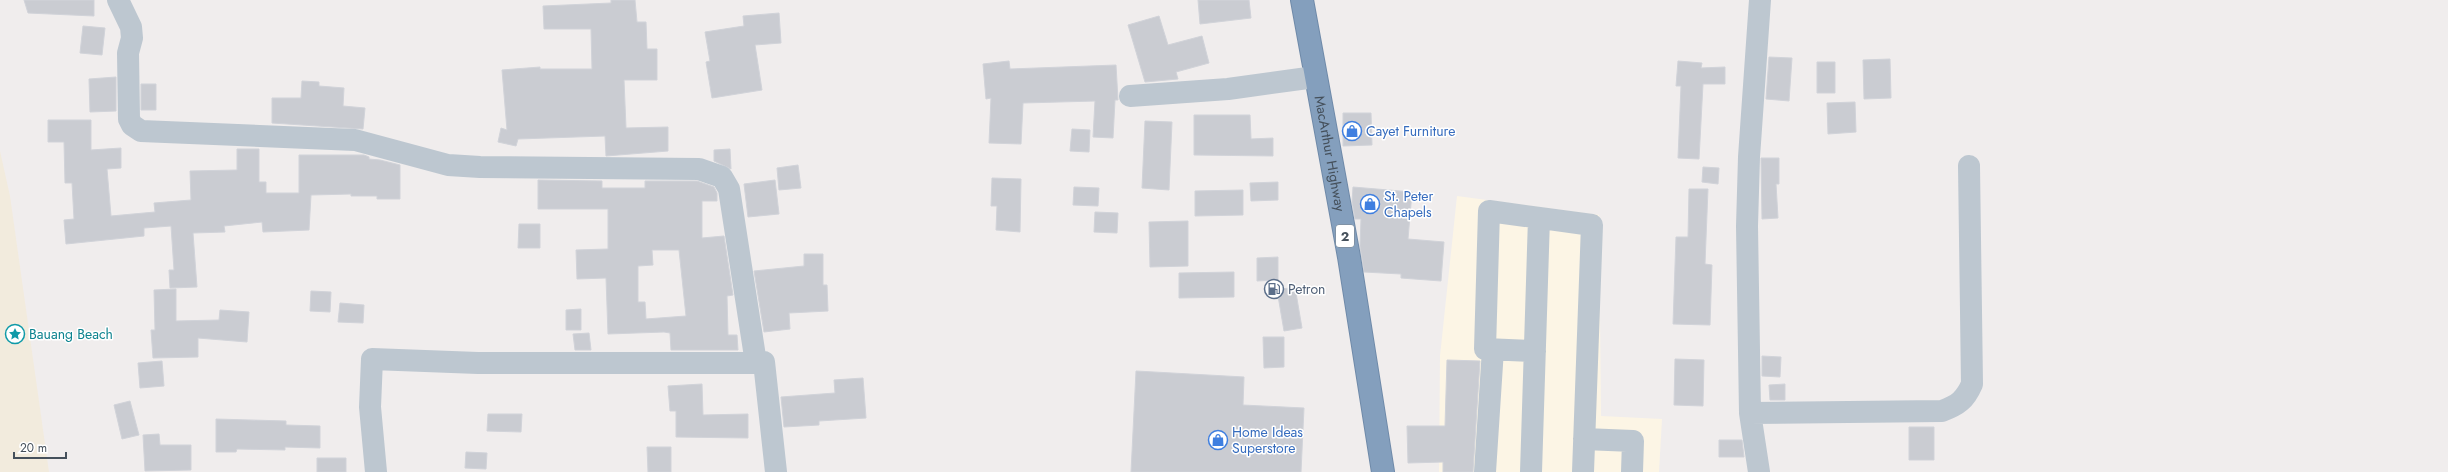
<svg xmlns="http://www.w3.org/2000/svg" width="2448" height="472" font-family="Jost,sans-serif">
<style>
.commercial{fill:#fcf5e5}
.sand{fill:#f2ebdd}
.building{fill:#caccd2;stroke:#d1d3d9;fill-rule:evenodd}
.lines{fill:none;stroke-linecap:round;stroke-linejoin:round}
.highway-casing{stroke:#6f8aa9;stroke-width:24}
.minor{stroke:#bdc7d0;stroke-width:22}
.highway{stroke:#849fbd;stroke-width:22}
.labels{text-anchor:middle;stroke-width:3;stroke-linejoin:round;paint-order:stroke}
.shield{fill:#fff;stroke:#7d848c;stroke-width:1}
.shield-label{font-size:13px;font-weight:bold;fill:#45505b}
.shop-label{font-size:14px;fill:#366cbe;stroke:#fff;text-anchor:start}
.street-label{font-size:14px;fill:#45505b;stroke:#fff}
.service-label{font-size:14px;fill:#4e5e75;stroke:#fff;text-anchor:start}
.culture-label{font-size:14px;fill:#0d838f;stroke:#fff;text-anchor:start}
</style>
<rect width="100%" height="100%" fill="#f0eded"/>
<!-- commercial -->
<path class="commercial" d="M1457 196 1599 215 1601 416 1662 419 1659 472H1439L1440 356Z"/>
<!-- sand -->
<path class="sand" d="M0 151 10 196 49 472H0Z"/>
<!-- building -->
<path class="building" d="M24 0H94V16L28 13Z
M611 0H635L637 22H646L647 49H657V80H624L626 128 668 127V151L606 156 605 136 518 139 516 146 498 142 501 128 507 130 502 70 540 67V69H592L591 29H544L543 6 611 3Z
M1198 0H1249L1251 18 1200 24Z
M779 13 781 43 755 45 762 90 712 98 706 62 710 61 705 32 744 26 743 16Z
M1159 16 1168 45 1202 36 1209 63 1176 72 1178 79 1145 82 1128 25Z
M83 26 105 28 102 55 80 53Z
M1769 57 1792 58 1789 101 1766 99Z
M1890 59 1891 98 1864 99 1863 60Z
M1009 61 1010 69 1116 65 1118 100H1115L1113 138 1093 137 1095 101 1023 103 1021 144 989 143 991 98 986 99 983 64Z
M1678 61 1702 63 1701 68 1725 67V84H1703L1699 159 1678 158 1681 86H1676Z
M1817 62H1835V93H1817Z
M116 77V111L90 112 89 79Z
M302 81 319 82V86L344 88 343 106 365 108 363 129 272 123V98H301Z
M141 84H156V110H141Z
M1855 102 1856 132 1828 134 1827 103Z
M1343 113H1371L1372 145 1343 146Z
M1194 115H1250L1251 139 1273 138V156L1194 155Z
M48 120H91V150L121 148V168L107 169 111 216 155 212 154 203 191 200 190 171 237 170V149H259V182H266V193H299V155H364L369 157V159L380 160 400 165V199H377V196H351V194L311 195 309 230 263 232 262 222 224 226 225 232 193 233 197 287 170 288 169 270H174L171 226 144 228V236L66 244 64 220 74 219 72 183H65L64 142H48Z
M1145 121 1172 122 1169 190 1142 188Z
M1072 129 1090 130 1089 152 1070 151Z
M730 149 731 169 714 161V150Z
M1761 158H1779V184H1776L1778 218 1762 219Z
M798 165 801 188 779 190 777 168Z
M1703 167 1719 168 1718 184 1702 182Z
M992 178 1021 179 1020 232 996 230 997 206H991Z
M538 180 602 181V188H645V181H697L714 187 717 193V201H702V238L724 236 733 295 727 296 728 335H737L738 350H671L670 333 664 332 608 334 606 278 577 279 576 250 608 249V209H538ZM652 250H679L686 316 646 319 645 302H638V266L653 265Z
M775 180 779 214 748 217 744 184Z
M1278 182V200L1251 201 1250 183Z
M1074 187 1099 188 1098 206 1073 205Z
M1353 187 1412 192 1408 239 1444 242 1441 281 1401 278V274L1364 272 1360 246 1361 219H1355L1352 202Z
M1689 189H1708L1705 264 1712 265 1710 325 1673 324 1676 237H1688Z
M1243 190V215L1195 216V191Z
M1095 212 1118 213 1117 233 1094 232Z
M1188 221V266L1150 267 1149 222Z
M519 224H540V248H518Z
M804 254H823V285H827L828 311 789 313 790 329 764 332 754 271 804 266Z
M1278 257V280L1257 281V258Z
M1234 272V297L1179 298V273Z
M1295 287 1302 328 1284 331 1277 290Z
M176 289V321L219 320 220 310 249 312 247 342 198 338V357L153 358 151 330H155L154 290Z
M311 291 331 292 330 312 310 311Z
M340 303 364 305 363 323 338 322Z
M581 309V330H566V310Z
M589 333 591 350H575L573 334Z
M1263 337H1284V367L1264 368Z
M1762 356 1781 357 1780 377 1762 376Z
M1675 359 1704 360 1703 406 1674 405Z
M1447 360 1480 361 1473 472H1443V462L1408 463 1407 426H1445Z
M162 361 164 386 140 388 138 363Z
M1136 371 1244 377 1243 405 1304 408 1301 472H1131Z
M863 378 866 418 819 421V425L784 427 781 397 835 393 834 380Z
M702 384 703 415 748 414V438L676 437V411H670L668 386Z
M1785 384V400H1770L1769 385Z
M130 401 139 435 122 439 114 405Z
M488 414H522L521 432 487 431Z
M216 419 286 421V425L320 426V448L285 447V450L237 449 236 452H216Z
M1909 427H1934V460H1909Z
M159 434 160 445H191V470L145 471 143 435Z
M1719 440H1742L1744 457H1719Z
M647 447H671V472H648Z
M466 452 487 453 486 469 465 468Z
M317 458H346V472H317Z"/>
<g class="lines">
<!-- highway casing -->
<g class="highway-casing">
<g id="highway">
<path id="s1" d="M1302 0 1349 257 1383 472"/>
</g>
</g>
<!-- minor -->
<path class="minor" d="M118 0 131 27 132 38 128 53 129 119 132 125 141 131 355 140 448 165 480 167 699 169 722 177 729 189 756 363 764 362 776 472
M1130 96 1228 89 1315 77
M1535 351 1485 349 1489 211 1592 225 1583 472
M1750 413 1942 411C1958 405 1965 400 1972 384L1969 166
M1584 439 1633 441 1632 472
M376 472 370 407 372 359 478 363H756
M1485 472 1493 349
M1531 472 1539 218
M1759 472 1750 413 1747 226 1749 157 1760 0"/>
<!-- highway -->
<use href="#highway" class="highway"/>
</g>
<!-- icons -->
<defs>
<g id="shop-ring" transform="scale(1)"><circle r="9.5" fill="#fff" stroke="#3f7fe0" stroke-width="1.5"/><path d="M-5-2.5h2.3a2.7 3.5 0 0 1 5.4 0H5L5.5 6h-11ZM-1.5-2.5h3a1.5 2.3 0 0 0-3 0Z" fill="#3f7fe0"/></g>
<g id="fuel-ring" transform="scale(1)"><circle r="9.5" fill="#fff" stroke="#5c6f8a" stroke-width="1.5"/><path d="M-5.5-6h7V0h2V4h1.3V-2.5L3-4.5l.8-.8L6-3V5H2.5V1h-1V6h-7ZM-4.2-4.7v3.2H.2V-4.7Z" fill="#5c6f8a"/></g>
<g id="sight-ring" transform="scale(1)"><circle r="9.5" fill="#fff" stroke="#0f9aa8" stroke-width="1.5"/><path d="M0-6L1.8-2.2L6-1.7L2.9 1.2L3.7 5.4L0 3.3L-3.7 5.4L-2.9 1.2L-6-1.7L-1.8-2.2Z" fill="#0f9aa8"/></g>
</defs>
<g fill-rule="evenodd">
<use href="#shop-ring" x="1352" y="131"/>
<use href="#shop-ring" x="1370" y="204"/>
<use href="#fuel-ring" x="1274" y="289"/>
<use href="#sight-ring" x="15" y="334"/>
<use href="#shop-ring" x="1218" y="440"/>
</g>
<g class="labels">
<!-- shield labels -->
<rect class="shield" x="1336" y="225" width="18" height="22" rx="3"/>
<g class="shield-label">
<text x="1345" y="241">2</text>
</g>
<!-- shop labels -->
<g class="shop-label">
<text x="1366" y="136">Cayet Furniture</text>
<text x="1384" y="201">St. Peter<tspan x="1384" dy="16">Chapels</tspan></text>
<text x="1232" y="437">Home Ideas<tspan x="1232" dy="16">Superstore</tspan></text>
</g>
<!-- street labels -->
<g class="street-label">
<text dy="5" stroke="none"><textPath href="#s1" startOffset="156">MacArthur Highway</textPath></text>
</g>
<!-- service labels -->
<g class="service-label">
<text x="1288" y="294">Petron</text>
</g>
<!-- culture labels -->
<g class="culture-label">
<text x="29" y="339">Bauang Beach</text>
</g>
</g>
<!-- scale -->
<path d="M14 452v6h52v-6" fill="none" stroke="#45505b" stroke-width="2"/>
<text x="20" y="452" font-size="12" fill="#45505b" stroke="#ffffff" stroke-width="3" paint-order="stroke">20 m</text>
</svg>
